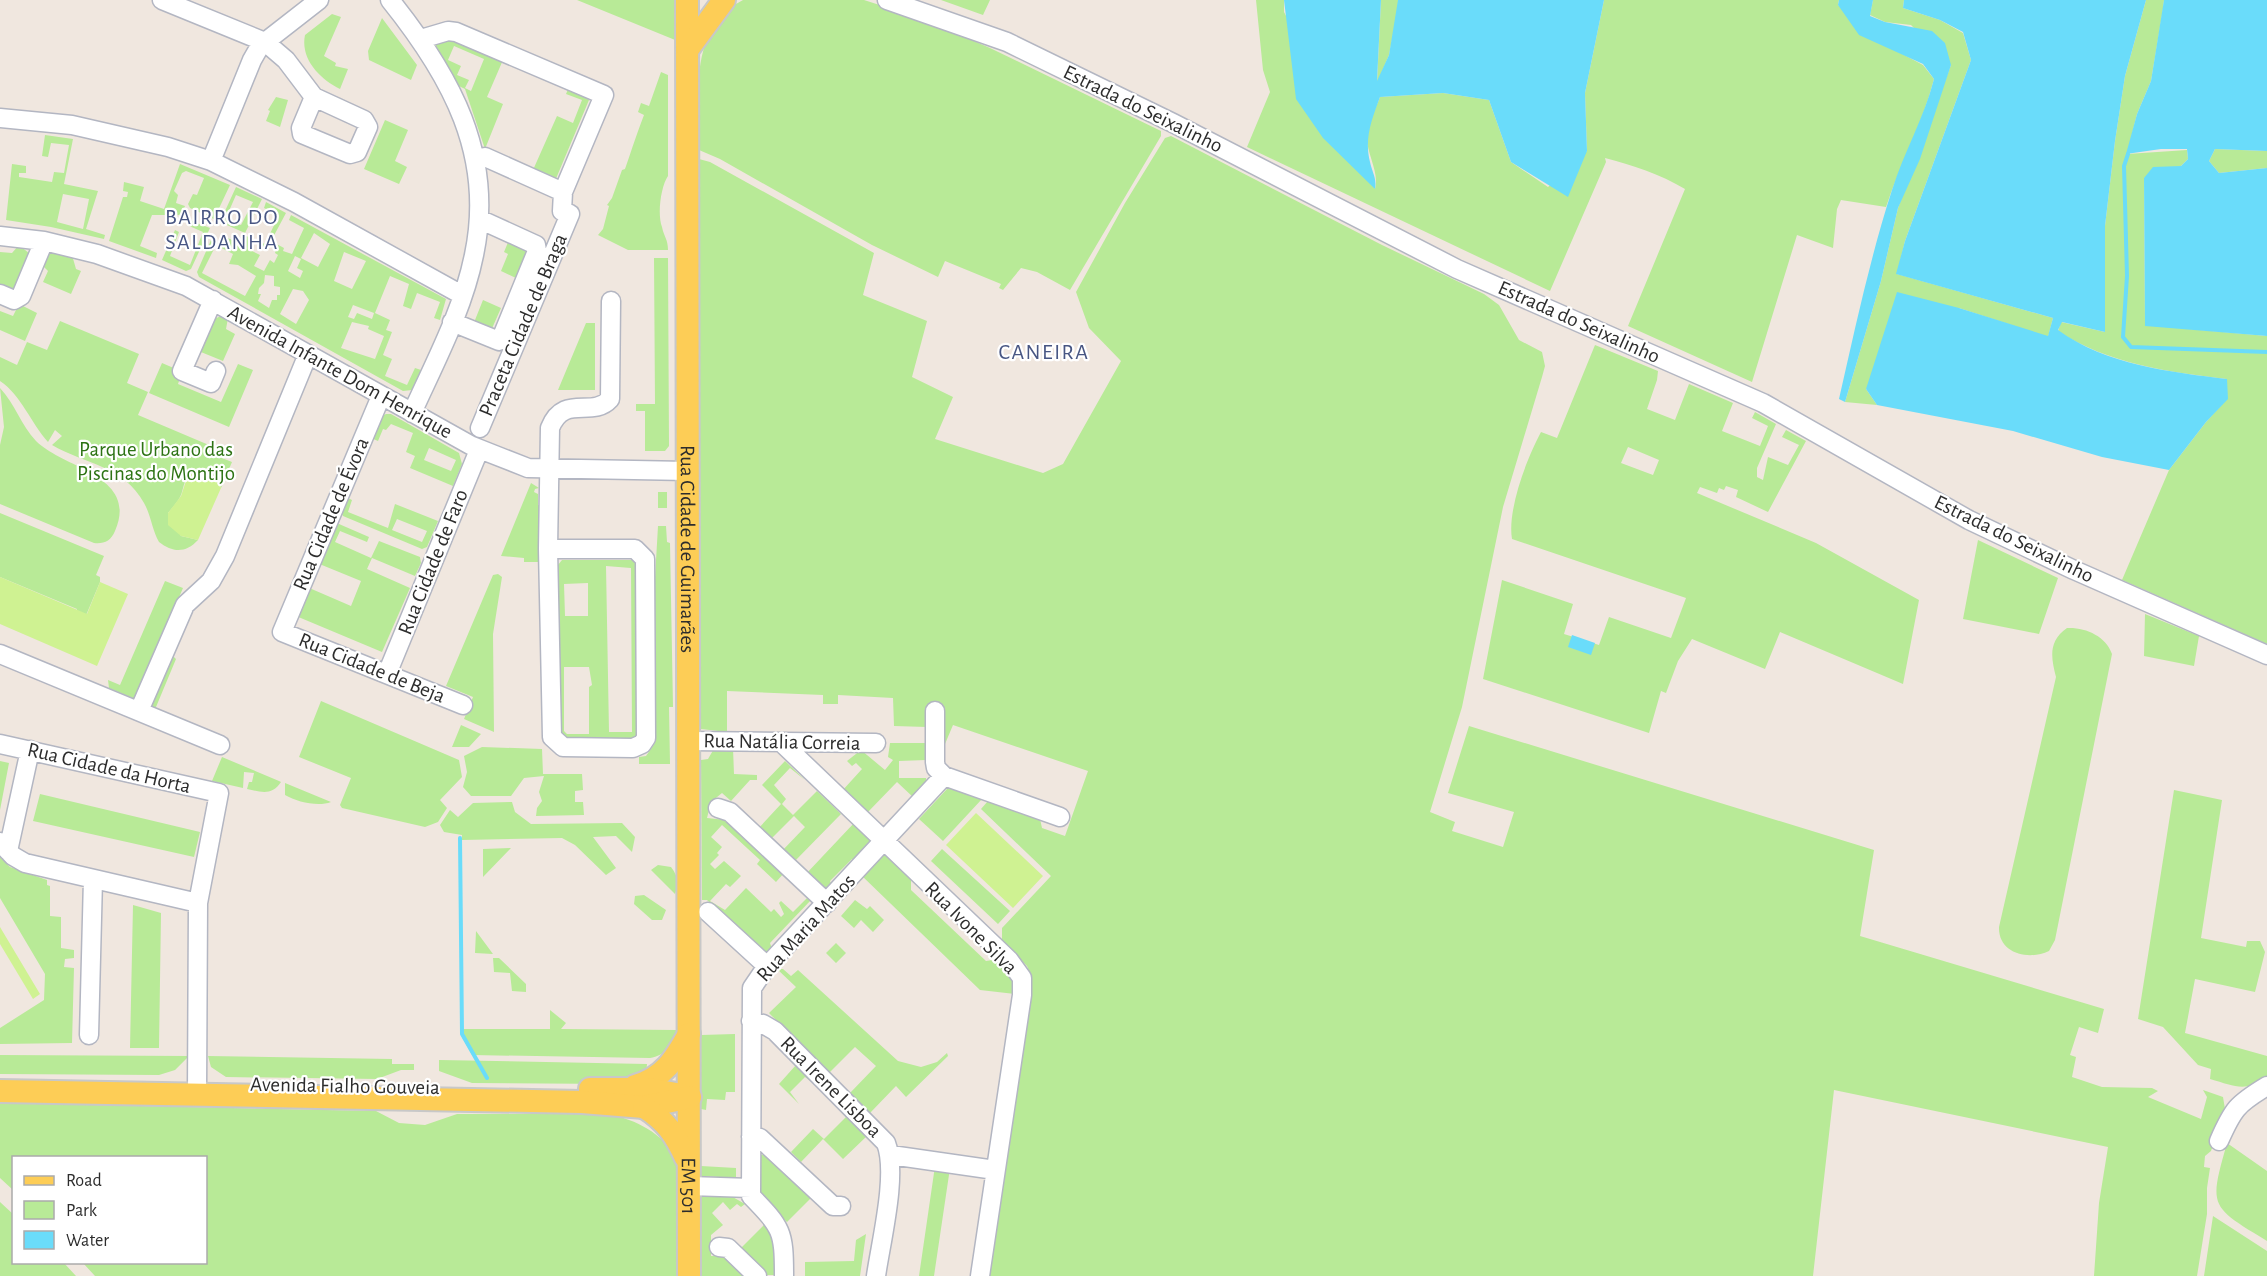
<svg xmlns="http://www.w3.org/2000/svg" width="2267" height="1276" viewBox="0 0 2267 1276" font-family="'Alegreya Sans',sans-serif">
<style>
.green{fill:#b8ea97;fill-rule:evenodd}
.pitch{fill:#cff292}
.water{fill:#6adcfa}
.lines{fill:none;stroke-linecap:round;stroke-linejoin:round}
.stream{stroke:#6adcfa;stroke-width:4}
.minor-casing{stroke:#b3b6c2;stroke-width:21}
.major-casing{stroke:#c8c8c8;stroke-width:26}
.minor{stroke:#fff;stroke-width:18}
.major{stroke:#fdcd56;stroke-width:22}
.labels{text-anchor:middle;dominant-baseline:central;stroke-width:4.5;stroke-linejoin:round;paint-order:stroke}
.street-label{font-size:21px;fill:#2d2d2d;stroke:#fff}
.park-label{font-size:21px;fill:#2d7314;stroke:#fff}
.neighbourhood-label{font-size:22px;letter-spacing:1.5px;fill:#485683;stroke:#fff}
</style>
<rect width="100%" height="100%" fill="#f0e7df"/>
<path class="green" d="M577 0H680V42Z
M743 0H864L923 19 990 48 1161 131V136L1070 290 1037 272 1021 268 1003 290 999 288 1001 284 945 261 938 277 872 245 720 159 699 150C699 100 687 28 743 0Z
M941 0H990L983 15Z
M1256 0H1284V12L1375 189C1380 172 1365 152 1367 133 1369 121 1376 108 1380 97L1443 93 1489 100 1511 162 1548 187 1587 151 1585 93 1604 0H1839L1838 5 1893 49 1923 65 1934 79C1923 123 1900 164 1886 207L1841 200 1837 209 1833 248 1797 235 1752 382 1628 326 1685 189C1660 174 1632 165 1605 158L1606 162 1550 291 1247 147 1270 92 1263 70Z
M1381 0H1398L1399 4 1389 55 1377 83Z
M1873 0H1904L1903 8 1940 20 1963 33 1971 60 1905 241 1897 274 2053 318 2048 337 1959 308 1866 389 1877 405 1845 402 1881 281 1898 208 1951 65 1911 25 1885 22 1870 15Z
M2146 0H2164L2163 9 2151 81 2137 114 2127 154 2187 150 2188 159 2181 166 2144 178 2145 325 2267 336V644L2122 580 2169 470 2206 422 2227 399V379C2169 372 2108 364 2058 331L2061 322 2105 332V226L2115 141 2125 76Z
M332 14 341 17 324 56 336 63 335 66 348 69 340 89C320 79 300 59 305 35Z
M382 18 417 65 411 80 369 60 368 51Z
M450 38 503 60 487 97 503 104 485 149 465 89 459 86 435 44ZM454 46 484 59 471 91 465 88 469 80 457 75 461 66 448 60Z
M661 72 668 75V176C661 186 657 214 662 227 664 237 668 239 668 250H628L598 235 603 229 609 206 607 205 612 198 622 170 625 169C632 149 637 133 644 115L638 112 641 103 649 106Z
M569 87 589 100 555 181 533 170 557 116 573 123 582 100 566 94Z
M276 97 288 100 280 127 266 121 270 111 268 110Z
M385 120 408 130 395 161 407 167 399 184 364 169Z
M45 135 73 139 64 184 98 191 86 229 105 235 104 239 51 227 6 220 12 164 26 166V173H19V177L52 182 54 172 64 173 69 145 51 143 48 157 42 156ZM63 194 89 199 83 229 57 222Z
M1171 136 1382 245 1484 294 1499 305 1519 340 1542 352 1545 366 1542 377 1503 507 1462 707 1430 812 1455 822 1452 831 1503 847 1514 812 1448 793 1469 726 1874 850 1860 936 2104 1009 2098 1033 2079 1027 2070 1055 2076 1057 2072 1077 2102 1087 2152 1088 2158 1091 2148 1097 2201 1119 2207 1097 2203 1090 2223 1097 2225 1109 2211 1151 2205 1156 2204 1167 2210 1168 2207 1188V1214L2197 1276H2094L2099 1203 2108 1147 1834 1090 1813 1276H988L1032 978 1027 966 1002 941V928L1051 876 981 809 988 801 1040 819 1042 828 1065 836 1088 771 953 725 945 744 944 715 928 709 927 727 894 726 893 698 838 695V704H823V695L727 691V732L701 729 699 159 710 162 874 253 863 295 927 321 912 377 953 397 935 439 1043 473 1063 464 1121 361 1089 328 1076 292 1125 203 1165 138Z
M2215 149 2267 151V168L2219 173 2209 161Z
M180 164 230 185 214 219 190 208 188 204 193 194 197 195 204 178 186 171 182 173 174 191 178 195 176 203 185 206 181 216 168 211 166 215H152L140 246 157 253 156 258 109 241 123 197H127L128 192 123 191 124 182 144 187 140 201 164 209Z
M236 187 262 199 245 233 220 222ZM236 195 253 202 241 225 225 220Z
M266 202 286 213 271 241 284 248 283 251 292 254 304 228 289 220 291 215 446 299 440 320 434 318 440 302 417 293 411 309 403 306 409 284 390 276 375 313 390 320 386 330 392 332 383 355 392 359 385 376 407 385 415 368 421 370 412 390 403 391 199 277 197 272 211 240 222 245 226 237 240 244 244 235 265 244 279 215 264 208ZM314 233 330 244 318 267 301 258ZM253 243 268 248 269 246 276 249 275 253 278 255 274 263 270 260 264 271 254 266 260 255 250 250ZM216 245 233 254 229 264 238 265 256 276 245 296 202 273ZM344 252 366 261 352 289 334 281ZM295 256 301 259 297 268 303 271 300 278 288 271ZM265 275 274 276V286L280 287V295H277V300H272L269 308 258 301 261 294H258L259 288 264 283ZM293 289 303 291 309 300 296 324 280 314ZM353 305 374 313 372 319 357 313 354 319 348 317ZM352 322 369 326 368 329 384 336 375 359 341 348Z
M189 220 210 228 191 269 186 271 162 260 175 230 179 232 170 256 190 265 203 232 187 225Z
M509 240 530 250 518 279 501 271 508 254 504 252Z
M19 245 30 254 18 290 12 293 0 288V252L12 253Z
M56 251 72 255 76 269 81 271 71 294 43 282 48 271 40 263 44 256Z
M654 258H668L669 446 665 451H645V411H636V404H655Z
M483 300 501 308 490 333 473 325Z
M23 306 37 313 25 341 0 330V311L13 316 17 308Z
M223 315 228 318 226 329 235 334 223 361 196 350 210 321Z
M60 321 139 354 127 383 148 392 138 415 223 451 217 456 232 462 221 488C216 474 198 464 187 479 183 483 183 492 180 497 177 503 172 508 168 513L181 536 198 540C186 553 173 553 159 542 152 530 151 515 144 503 124 466 85 464 52 445L62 436 55 430 48 442C31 423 21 395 0 381V357L17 365 27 342 47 350Z
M586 323H595V390H558Z
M1595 345 1658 371 1657 380 1647 409 1675 420 1689 384 1733 403 1722 431 1760 446 1768 426 1752 418 1755 412 1776 424 1757 468V477L1763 480 1768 457 1788 465 1799 445 1782 437 1786 430 1806 441 1768 512 1736 497 1738 490 1726 486 1724 490 1719 488 1717 493 1700 487 1697 493 1816 543 1919 600 1903 684 1780 632 1765 669 1692 639 1678 661 1666 693 1661 691 1649 733 1483 679 1502 580 1573 604 1564 634 1599 645 1609 617 1671 638 1686 598 1512 539C1507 510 1527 458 1541 432L1557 438ZM1628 447 1659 460 1653 475 1621 463Z
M162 363 176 369 181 375 178 384 221 402 238 364 253 370 229 427 149 393Z
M0 388C15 404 21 425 36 441 64 469 139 475 115 531 111 541 104 544 94 543L0 504V445L4 427Z
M386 414H391L459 453 462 464 453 486 410 468 415 456 406 452 413 433 391 424 386 430 383 429 378 441 371 438 380 417ZM429 448 456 460 451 471 424 460Z
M531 483 539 488 535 489 534 492 538 494V505L540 506 541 562H524V558L501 556Z
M658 492H667V508H658Z
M346 497 352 500 348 512 388 528 395 504 438 521 427 547 422 549 343 516 340 510ZM397 519 427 531 422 542 392 530Z
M0 513 104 556 96 575 100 577V582L74 644 77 609 0 577Z
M339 524 369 537 367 542 340 531 335 542 371 558 379 541 420 557 421 563 415 576 372 558 367 569 410 588 382 652 296 616 307 587 351 606 361 581 317 563 333 527Z
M658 526H666L667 542 670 543 673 707H669L670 764H639V757L646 756 655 743V578Z
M1978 540 2058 578 2039 634 1963 619Z
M562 560H632L636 562 638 736 635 738H560L558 565ZM606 566 631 568 632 732H609ZM588 583V616H565L564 584ZM564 667H589L592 685 589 687V734H567L564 731Z
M498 574 502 577 493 634 494 732 464 719 473 697 446 686 493 575Z
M165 581 183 588 135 699 109 688 108 680 120 685Z
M2145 614 2199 636 2194 666 2144 656Z
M2067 628C2085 627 2106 636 2112 654L2055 940 2049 951C2028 961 1998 953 1999 927L2056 677C2051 658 2048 641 2067 628Z
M171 654 176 659 156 707H149Z
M321 701 459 760 462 777 440 800 447 808 438 822 425 827 342 808 340 805 351 778 299 757Z
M461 725 481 734 469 747H452Z
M890 743H927L926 760 899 761V778H926V785L914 798 897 782 866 814 842 791 862 769 856 763 852 766 847 761 861 750 885 770 893 760 888 757Z
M482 747 542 749 543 774H582L583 790 575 791V802H583L584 815 536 816 537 808 542 801 539 792 544 776 524 778 511 796H471L463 787 467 772 464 756Z
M715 747 733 748 734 774 757 775V780H750L731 801 722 793 711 802 707 818 726 820 784 873 776 882 757 864 760 860 722 825 711 837 722 847 717 853 719 855 710 864 715 869 724 861 741 876 730 887 726 884 710 901 725 910 746 888 771 912 774 909 781 917 784 914 779 903 781 901 793 912 808 897 811 900 770 943 772 949 766 956 707 900H702L701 760 708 759Z
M222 757 279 781 281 782C272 796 261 792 247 789L249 782H252L254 773 244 772 243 788 212 781Z
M0 761 9 763 0 810Z
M785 761 805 780 790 768 774 785 786 799 782 804 793 815 817 791 841 814 793 863 781 852 805 827 794 816 769 841 757 830 781 804 762 785Z
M285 783 331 802C318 807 297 802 285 795Z
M952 788 982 799 943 841 919 819 947 789Z
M2174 790 2222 800 2201 938 2246 947 2247 941H2260L2265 952 2255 992 2195 979 2185 1033 2267 1056V1077C2245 1093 2235 1086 2210 1079L2211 1069 2198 1065 2163 1027 2138 1019Z
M40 794 200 832 194 857 33 821Z
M512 802 515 812 531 824 622 823 635 837 632 852 616 836 593 837 616 868 606 875 575 845 562 838 462 840V835L444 832 440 825 450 810 458 817 473 803Z
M855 822 871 837 873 843 857 863 852 859 830 881 833 888 829 893 805 875Z
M511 848 483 877V849Z
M942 849 1010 911 998 924 931 861Z
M882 854H888L911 876V890L986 961 999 959 1013 975 1015 994 980 990 861 875Z
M0 857 10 867 47 880V885L50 886V916L61 917V948L74 950V958L65 959 64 967 74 968 72 1043 0 1044V1028L44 1000 45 974 0 898Z
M658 865 671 867C678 876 679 883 675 894L651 870Z
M644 895 666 910 662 920H652L634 904 635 896Z
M855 900 867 909 870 906 884 920 873 932 861 920 854 928 841 916Z
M133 905 161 913 159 1048H130Z
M476 931 493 954 475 953Z
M836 943 846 953 836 963 826 953Z
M493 958H499L526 984V992L512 991 510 973 494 972Z
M777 969H783L791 976 798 970 898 1061 921 1067 937 1062 947 1053 948 1056 906 1097 896 1086 870 1113 850 1093 876 1066 855 1047 829 1073 769 1013 796 987Z
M550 1010 566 1023 561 1029 677 1030C674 1044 665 1056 650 1058L472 1055 461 1035 460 1029H550Z
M735 1034V1092H726L725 1100 707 1099 706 1110 701 1109V1035Z
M0 1055 189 1056 175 1070 159 1075 0 1074Z
M208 1056 392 1059V1064H414V1070H401L377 1079 226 1077 211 1067Z
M439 1060 647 1064 646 1075 616 1084 472 1083 439 1071Z
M796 1065 816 1085 805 1077 790 1092 799 1104 779 1084Z
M0 1103 376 1111 399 1123 425 1125 457 1114H609C636 1120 663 1133 677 1159 683 1172 683 1256 684 1276H95L83 1263 206 1262V1158H14L13 1190 0 1178Z
M847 1116 867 1136 843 1159 823 1139 801 1162 791 1152 813 1129 824 1139Z
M2227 1143 2267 1171V1241C2209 1206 2209 1207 2227 1143Z
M770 1154 813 1196 787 1222 760 1196 758 1155Z
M701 1166 736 1168V1178L701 1176Z
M935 1166 950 1168 934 1276H919Z
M704 1195 731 1196 745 1204 741 1207 737 1204 730 1210 723 1202 712 1213 723 1225 711 1235V1256H728L748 1276H696L700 1198Z
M0 1202 13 1214 14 1262 64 1263 76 1276H0Z
M2213 1216 2267 1251V1276H2204Z
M767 1222 775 1232 778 1275H764L739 1250Z
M866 1234 860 1276H805V1262L854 1261 856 1240Z"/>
<path class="pitch" d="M205 471 216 478 221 488 198 540 181 536 168 525V513L181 496 187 478 191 474Z
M0 577 87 614 100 582 128 594 97 666 0 624Z
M976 813 1043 876 1013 908 946 845Z
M0 927 40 994 33 999 0 944Z"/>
<path class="water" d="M1284 0H1381L1377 81 1389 55 1398 0H1604L1585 93 1587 151 1568 197 1511 162 1489 100 1443 93 1380 97C1372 119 1364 138 1370 162 1372 172 1377 178 1375 189L1323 138 1296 99Z
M1839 0H1873L1870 16 1885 22 1932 31 1945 43 1951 65 1920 159 1898 208 1881 281 1845 402 1839 399C1855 329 1870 258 1892 190 1904 152 1924 118 1934 79L1923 64 1859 35 1838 5Z
M1904 0H2146L2125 76 2115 141 2105 226V332L2062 322 2058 330C2106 365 2171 372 2227 379L2228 399 2206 422 2169 470 2102 457 2013 431 1877 405 1866 389 1897 292 1959 308 2048 336 2053 318 1896 274 1905 241 1971 60 1963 32 1940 20 1903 8Z
M2164 0H2267V151L2215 149 2209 161 2219 173 2267 168V336L2145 326 2144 178 2153 167 2181 166 2188 159 2187 149H2161L2126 154 2137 114 2151 81Z
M1572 635 1595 643 1591 655 1568 647Z"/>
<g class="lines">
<path class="stream" d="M2128 154 2124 166 2127 276 2123 337 2131 347 2267 352
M460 838 462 1034 487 1078"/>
<defs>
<path id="minor" d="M162 0 265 42 286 60 314 97
M390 0C451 76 495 155 474 255 463 310 435 362 412 413
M887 0 1007 42 1173 123 1457 269 1763 403 1969 520 2074 570 2267 655
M421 39 448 31 456 32 604 95 563 192 485 157 475 159
M314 97 364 120 368 127 357 152 350 154 302 134 301 128Z
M0 118 72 125 168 147 211 161 294 202 462 295
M211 161 252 60 260 46 319 0
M0 236 44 241 97 254 186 286 472 446 528 468 687 471
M0 294 14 300 21 296 44 241
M213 300 182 371 211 383 216 371
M452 322 499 341 501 339 537 251 536 245 479 219
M381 396 282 632 463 705
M480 428 570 214 562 211 563 192
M548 549H635L645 559 646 738 642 744 633 748 563 747 552 737 548 549 550 428C564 393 592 419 610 399L611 301
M0 654 220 745
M387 674 479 450
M139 711 185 605 211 581 225 556 308 354
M689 741 876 743
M782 743 1009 960 1022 978V995L980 1276
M0 744 219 793 198 903 197 1095
M944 776 1060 817
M718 808 730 812 827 903
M0 842 13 856 25 863 198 903
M8 851 30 750
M708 912 767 966
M751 1021 763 1024 775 1031 886 1143C898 1174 881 1241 876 1276
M89 1035 93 879
M751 1137 760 1138 833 1206H841
M2219 1141C2233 1109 2237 1104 2267 1086
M891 1155 995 1170
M689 1186 751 1188
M719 1247 728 1248 757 1276
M784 1276C784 1231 782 1228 751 1196L752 988 767 966 944 776 936 768 935 762V711"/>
<g id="major">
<path id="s1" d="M687 0 689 1276"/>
<path d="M688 49 724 0"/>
<path d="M635 1086C664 1078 675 1059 689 1034"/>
<path d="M590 1089H648L682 1095"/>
<path d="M0 1091 582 1102 644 1107 690 1097"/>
<path d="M644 1107C666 1121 675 1134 686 1158"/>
</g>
</defs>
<use href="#minor" class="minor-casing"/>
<use href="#major" class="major-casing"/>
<use href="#minor" class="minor"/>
<use href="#major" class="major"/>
</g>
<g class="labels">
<g class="street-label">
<text transform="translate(1143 109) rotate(26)">Estrada do Seixalinho</text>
<text transform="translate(1579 322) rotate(24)">Estrada do Seixalinho</text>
<text transform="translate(523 325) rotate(-67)">Praceta Cidade de Braga</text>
<text transform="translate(340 372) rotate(29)">Avenida Infante Dom Henrique</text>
<text transform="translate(331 514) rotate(-67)">Rua Cidade de Évora</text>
<text transform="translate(2014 539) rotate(26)">Estrada do Seixalinho</text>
<text stroke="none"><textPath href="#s1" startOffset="549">Rua Cidade de Guimarães</textPath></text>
<text transform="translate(433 562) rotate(-68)">Rua Cidade de Faro</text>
<text transform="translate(372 668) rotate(22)">Rua Cidade de Beja</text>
<text transform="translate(782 742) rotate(1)">Rua Natália Correia</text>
<text transform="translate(109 768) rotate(13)">Rua Cidade da Horta</text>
<text transform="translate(806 928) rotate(-48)">Rua Maria Matos</text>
<text transform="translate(971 928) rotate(45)">Rua Ivone Silva</text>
<text transform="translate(345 1086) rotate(1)">Avenida Fialho Gouveia</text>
<text transform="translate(831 1087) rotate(45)">Rua Irene Lisboa</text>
<text stroke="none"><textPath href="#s1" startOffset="1186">EM 501</textPath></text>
</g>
<g class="park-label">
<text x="156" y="449">Parque Urbano das<tspan x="156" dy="24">Piscinas do Montijo</tspan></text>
</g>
<g class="neighbourhood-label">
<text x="222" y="217">BAIRRO DO<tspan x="222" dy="25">SALDANHA</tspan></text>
<text x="1044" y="352">CANEIRA</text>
</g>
</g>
<rect x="12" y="1156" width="195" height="108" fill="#ffffff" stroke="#ababab" stroke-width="1.5"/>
<rect x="24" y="1176" width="30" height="9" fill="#fdcd56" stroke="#ababab" stroke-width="1.5"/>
<text x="66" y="1186" font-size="18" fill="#2d2d2d">Road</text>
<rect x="24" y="1201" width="30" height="18" fill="#b8ea97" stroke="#ababab" stroke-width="1.5"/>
<text x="66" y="1216" font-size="18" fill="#2d2d2d">Park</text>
<rect x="24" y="1231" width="30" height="18" fill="#6adcfa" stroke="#ababab" stroke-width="1.5"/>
<text x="66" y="1246" font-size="18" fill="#2d2d2d">Water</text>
</svg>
